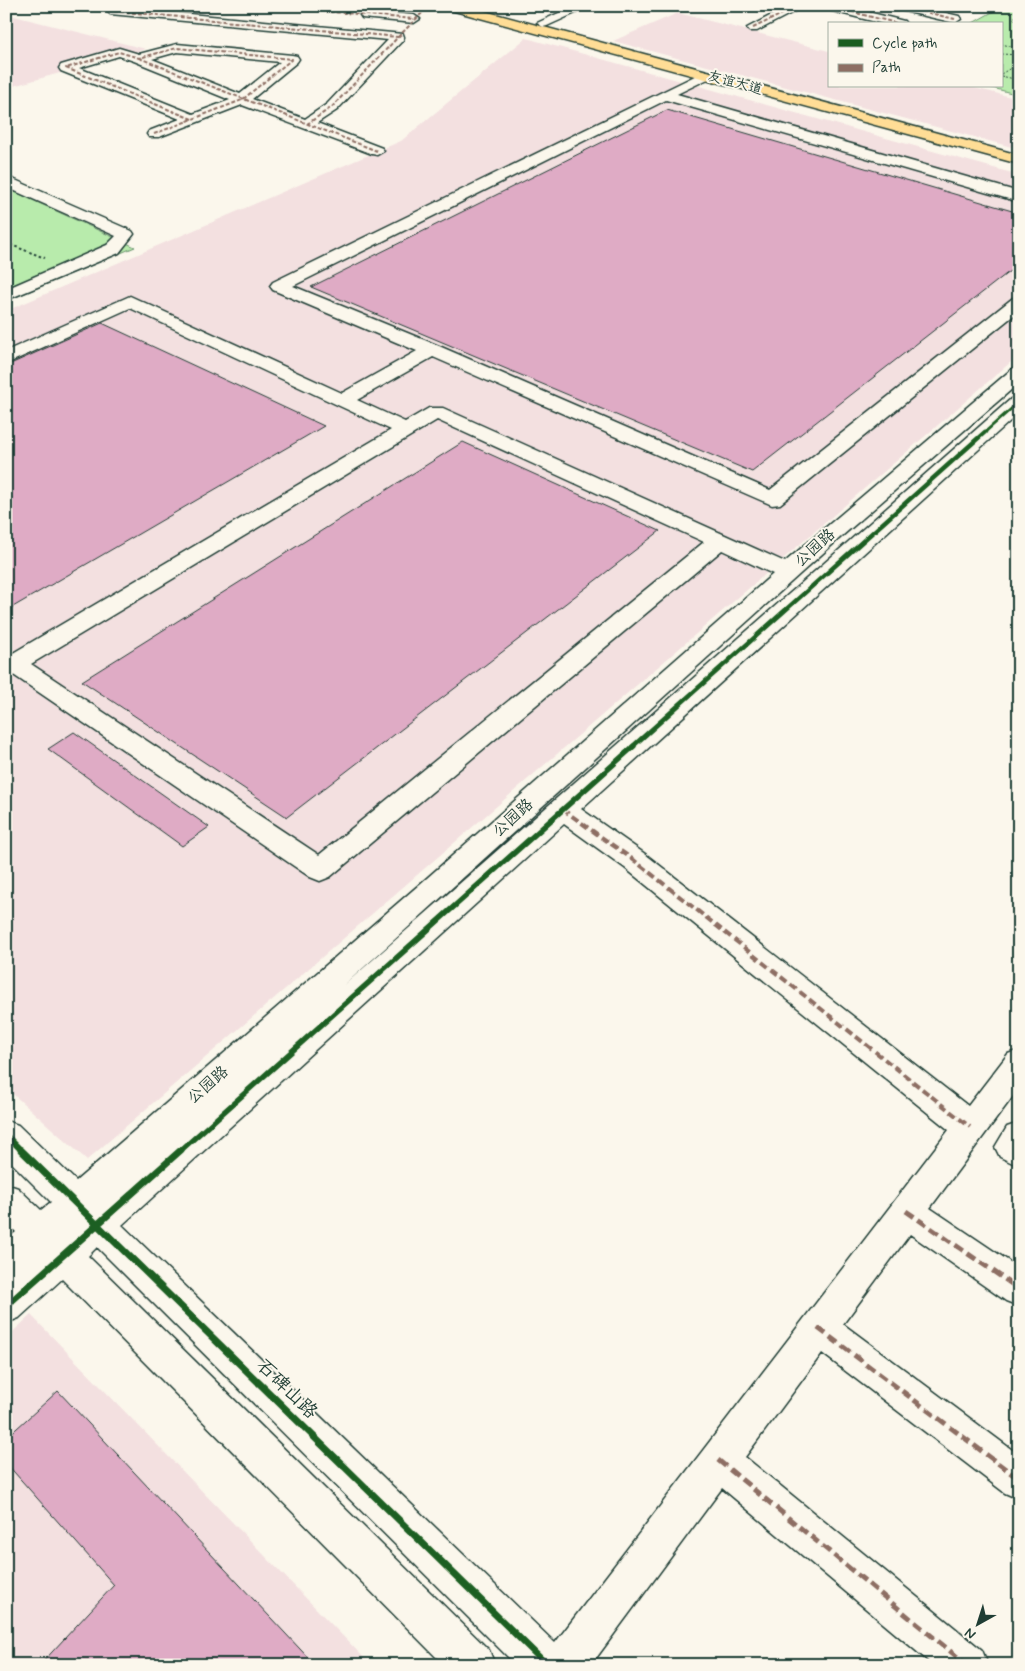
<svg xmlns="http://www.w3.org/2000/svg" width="1025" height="1671" viewBox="0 0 1025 1671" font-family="Mynerve,'LXGW WenKai TC',sans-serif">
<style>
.built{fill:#f3e0e0}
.green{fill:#b8ebac;stroke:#6c9470}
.building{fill:#dfabc5;stroke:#1f3d34}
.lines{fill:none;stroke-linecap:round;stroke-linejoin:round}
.minor-casing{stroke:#1f3d34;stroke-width:3}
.major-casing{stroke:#1f3d34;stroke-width:3}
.path-far1{stroke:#1f3d34;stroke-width:1;stroke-dasharray:2 2;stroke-linecap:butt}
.path{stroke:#1f3d34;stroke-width:2;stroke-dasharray:2.5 2.5;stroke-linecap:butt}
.minor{fill:#fbf7ec;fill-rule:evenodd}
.major{fill:#ffdd96;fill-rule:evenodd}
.quiet-far2{stroke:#8d6e63;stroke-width:2;stroke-dasharray:4 2;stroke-linecap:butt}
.quiet-far1{stroke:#8d6e63;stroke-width:4;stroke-dasharray:8 4;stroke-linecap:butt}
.quiet{stroke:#8d6e63;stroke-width:5;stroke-dasharray:10 5;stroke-linecap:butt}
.cycleway-far3-casing{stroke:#fbf7ec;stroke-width:5}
.cycleway-far2-casing{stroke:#fbf7ec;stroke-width:7}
.cycleway-far1-casing{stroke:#fbf7ec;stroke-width:9}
.cycleway-casing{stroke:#fbf7ec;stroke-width:10}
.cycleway-far3{stroke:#1b5e20;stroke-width:3}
.cycleway-far2{stroke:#1b5e20;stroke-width:4.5}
.cycleway-far1{stroke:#1b5e20;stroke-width:5.5}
.cycleway{stroke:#1b5e20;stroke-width:7}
.labels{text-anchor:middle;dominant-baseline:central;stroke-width:4;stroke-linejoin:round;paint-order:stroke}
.far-street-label{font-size:14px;fill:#1f3d34;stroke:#fbf7ec}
.street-label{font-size:16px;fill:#1f3d34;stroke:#fbf7ec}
.near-street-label{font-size:19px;fill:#1f3d34;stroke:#fbf7ec}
</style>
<rect width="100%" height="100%" fill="#fbf7ec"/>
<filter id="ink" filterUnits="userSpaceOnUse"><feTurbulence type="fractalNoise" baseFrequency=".02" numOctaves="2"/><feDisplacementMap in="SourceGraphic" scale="10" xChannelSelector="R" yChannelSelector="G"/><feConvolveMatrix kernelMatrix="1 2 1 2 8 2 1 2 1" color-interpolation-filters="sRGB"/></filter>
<g filter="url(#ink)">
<path class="built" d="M678 13 829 51V86H967L1019 99V149L613 41Z
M6 14 146 49 6 88Z
M526 38 1019 175V355L87 1160 6 1088V311L401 141Z
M31 1315 371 1665H6V1338Z"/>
<path class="green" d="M1003 6H1019V95L985 86H1001V24H971Z
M6 188 135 247 6 301Z"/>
<path class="building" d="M667 110 1019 213V264L752 472 311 287Z
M102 323 324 426 6 611V366Z
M463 442 660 531 287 817 82 681Z
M74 732 209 827 182 846 48 749Z
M58 1391 315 1665H40L114 1585 6 1463V1438Z"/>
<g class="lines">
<defs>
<path id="minor" d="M574 6H591L547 26 543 27 537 23Z
M789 6H805L757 31H749L747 28Z
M822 6H844L904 21 906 24H884L824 9Z
M893 6H916L959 16 961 19 955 23 895 9Z
M114 7 403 34 404 37 403 40 337 110 317 123 382 148 384 151 377 155 372 154 242 105 159 137H149L147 134 149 131 180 119 61 71 59 68 61 65 119 48 139 54 177 44 292 55 297 56 299 59 297 62 252 99 305 119 327 104 388 40 110 14 108 11ZM177 52 280 62 240 94 152 59ZM119 56 134 61 230 100 193 114 79 68Z
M366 11 414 15 420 19 414 23 362 18 360 15Z
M705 71 710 72 712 75 710 78 677 94 1019 192V202L666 100 293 286 439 346 770 490 1013 298 1019 297V311L780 504 772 505 433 357 357 400 405 422 429 408H443L785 562 1012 369 1019 367V383L842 536 342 987 1012 398 1019 396V413L581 809 645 854 968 1106 1008 1054 1019 1050V1088L930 1208 1019 1268V1306L1006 1301 910 1234 843 1324 1019 1455V1499L1005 1493 822 1353 745 1457 982 1650 988 1665H933L722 1488 591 1665H516L97 1247 88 1256 489 1650 495 1665H444L62 1279 19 1318 6 1323V1282L12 1277 6 1280V1240L16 1232 6 1222V1184L18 1188 41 1210 51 1202 6 1157V1121L18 1125 76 1181 427 878 773 574 722 550 330 877 320 881 310 877 12 674 6 676V651L13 653 391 430 130 308 6 364V351L130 296 342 393 417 351 273 290 270 286 273 282ZM437 420 704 542 319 855 31 664ZM564 824 625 868 949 1130 555 1643 122 1225Z
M6 176 132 231 134 234 119 253 6 300V289L107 245 116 236 6 187Z
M1019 1123V1166L1000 1157 995 1147 1007 1127Z"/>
<path id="major" d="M445 6H466L1019 155V164L447 9Z"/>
</defs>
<use href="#minor" class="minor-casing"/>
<use href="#major" class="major-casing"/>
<path class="path-far1" d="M1019 14 1013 18 1019 23
M1001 44 1019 48
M1001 54 1019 55
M1001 74 1019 63
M1001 76 1019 80"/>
<path class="path" d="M6 243 45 258"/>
<use href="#minor" class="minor"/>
<use href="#major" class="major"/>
<path class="quiet-far2" d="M264 6 414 19
M828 6 900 24
M899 6 955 19
M114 11 398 37 332 107 307 124
M753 28 799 6
M398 37 429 6
M139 58 377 151
M154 134 242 100 292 59 177 48 139 58 119 52 66 68 192 119"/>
<path class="quiet-far1" d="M562 809 635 861 970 1127"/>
<path class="quiet" d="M906 1211 1019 1289
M818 1328 1019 1479
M718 1460 967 1665"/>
<defs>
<path id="cycleway-far3" d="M984 433 1019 402"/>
<path id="cycleway-far2" d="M632 747 985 432"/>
<path id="cycleway-far1" d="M6 1135 22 1151
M180 1151 634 746"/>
<path id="cycleway" d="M21 1150 547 1665
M6 1306 181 1150"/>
</defs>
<use href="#cycleway-far3" class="cycleway-far3-casing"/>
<use href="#cycleway-far2" class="cycleway-far2-casing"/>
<use href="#cycleway-far1" class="cycleway-far1-casing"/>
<use href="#cycleway" class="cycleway-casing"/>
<use href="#cycleway-far3" class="cycleway-far3"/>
<use href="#cycleway-far2" class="cycleway-far2"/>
<use href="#cycleway-far1" class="cycleway-far1"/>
<use href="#cycleway" class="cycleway"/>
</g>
</g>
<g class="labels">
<g class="far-street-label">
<text transform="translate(735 83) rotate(15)">友谊大道</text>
</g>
<g class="street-label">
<text transform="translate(815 548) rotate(-42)">公园路</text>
<text transform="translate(513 818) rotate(-42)">公园路</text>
<text transform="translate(208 1085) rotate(-41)">公园路</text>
</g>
<g class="near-street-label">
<text transform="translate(287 1389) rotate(44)">石碑山路</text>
</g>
</g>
<rect width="1025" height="1671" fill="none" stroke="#fbf7ec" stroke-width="25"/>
<rect x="12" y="12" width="1000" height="1646" fill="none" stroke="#1f3d34" stroke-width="2" filter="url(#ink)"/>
<rect x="828" y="22" width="175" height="65" fill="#fbf7ec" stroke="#a3ada2"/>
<rect x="838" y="39" width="25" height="8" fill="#1b5e20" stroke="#a3ada2"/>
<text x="872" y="48" font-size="15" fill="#1f3d34">Cycle path</text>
<rect x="838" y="64" width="25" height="8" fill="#8d6e63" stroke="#a3ada2"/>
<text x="872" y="72" font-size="15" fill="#1f3d34">Path</text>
<g transform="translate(978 1624) rotate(219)" stroke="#fbf7ec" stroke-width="4" paint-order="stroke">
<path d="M0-4L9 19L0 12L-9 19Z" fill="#1f3d34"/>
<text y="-8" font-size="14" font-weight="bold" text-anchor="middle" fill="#1f3d34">N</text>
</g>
</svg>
